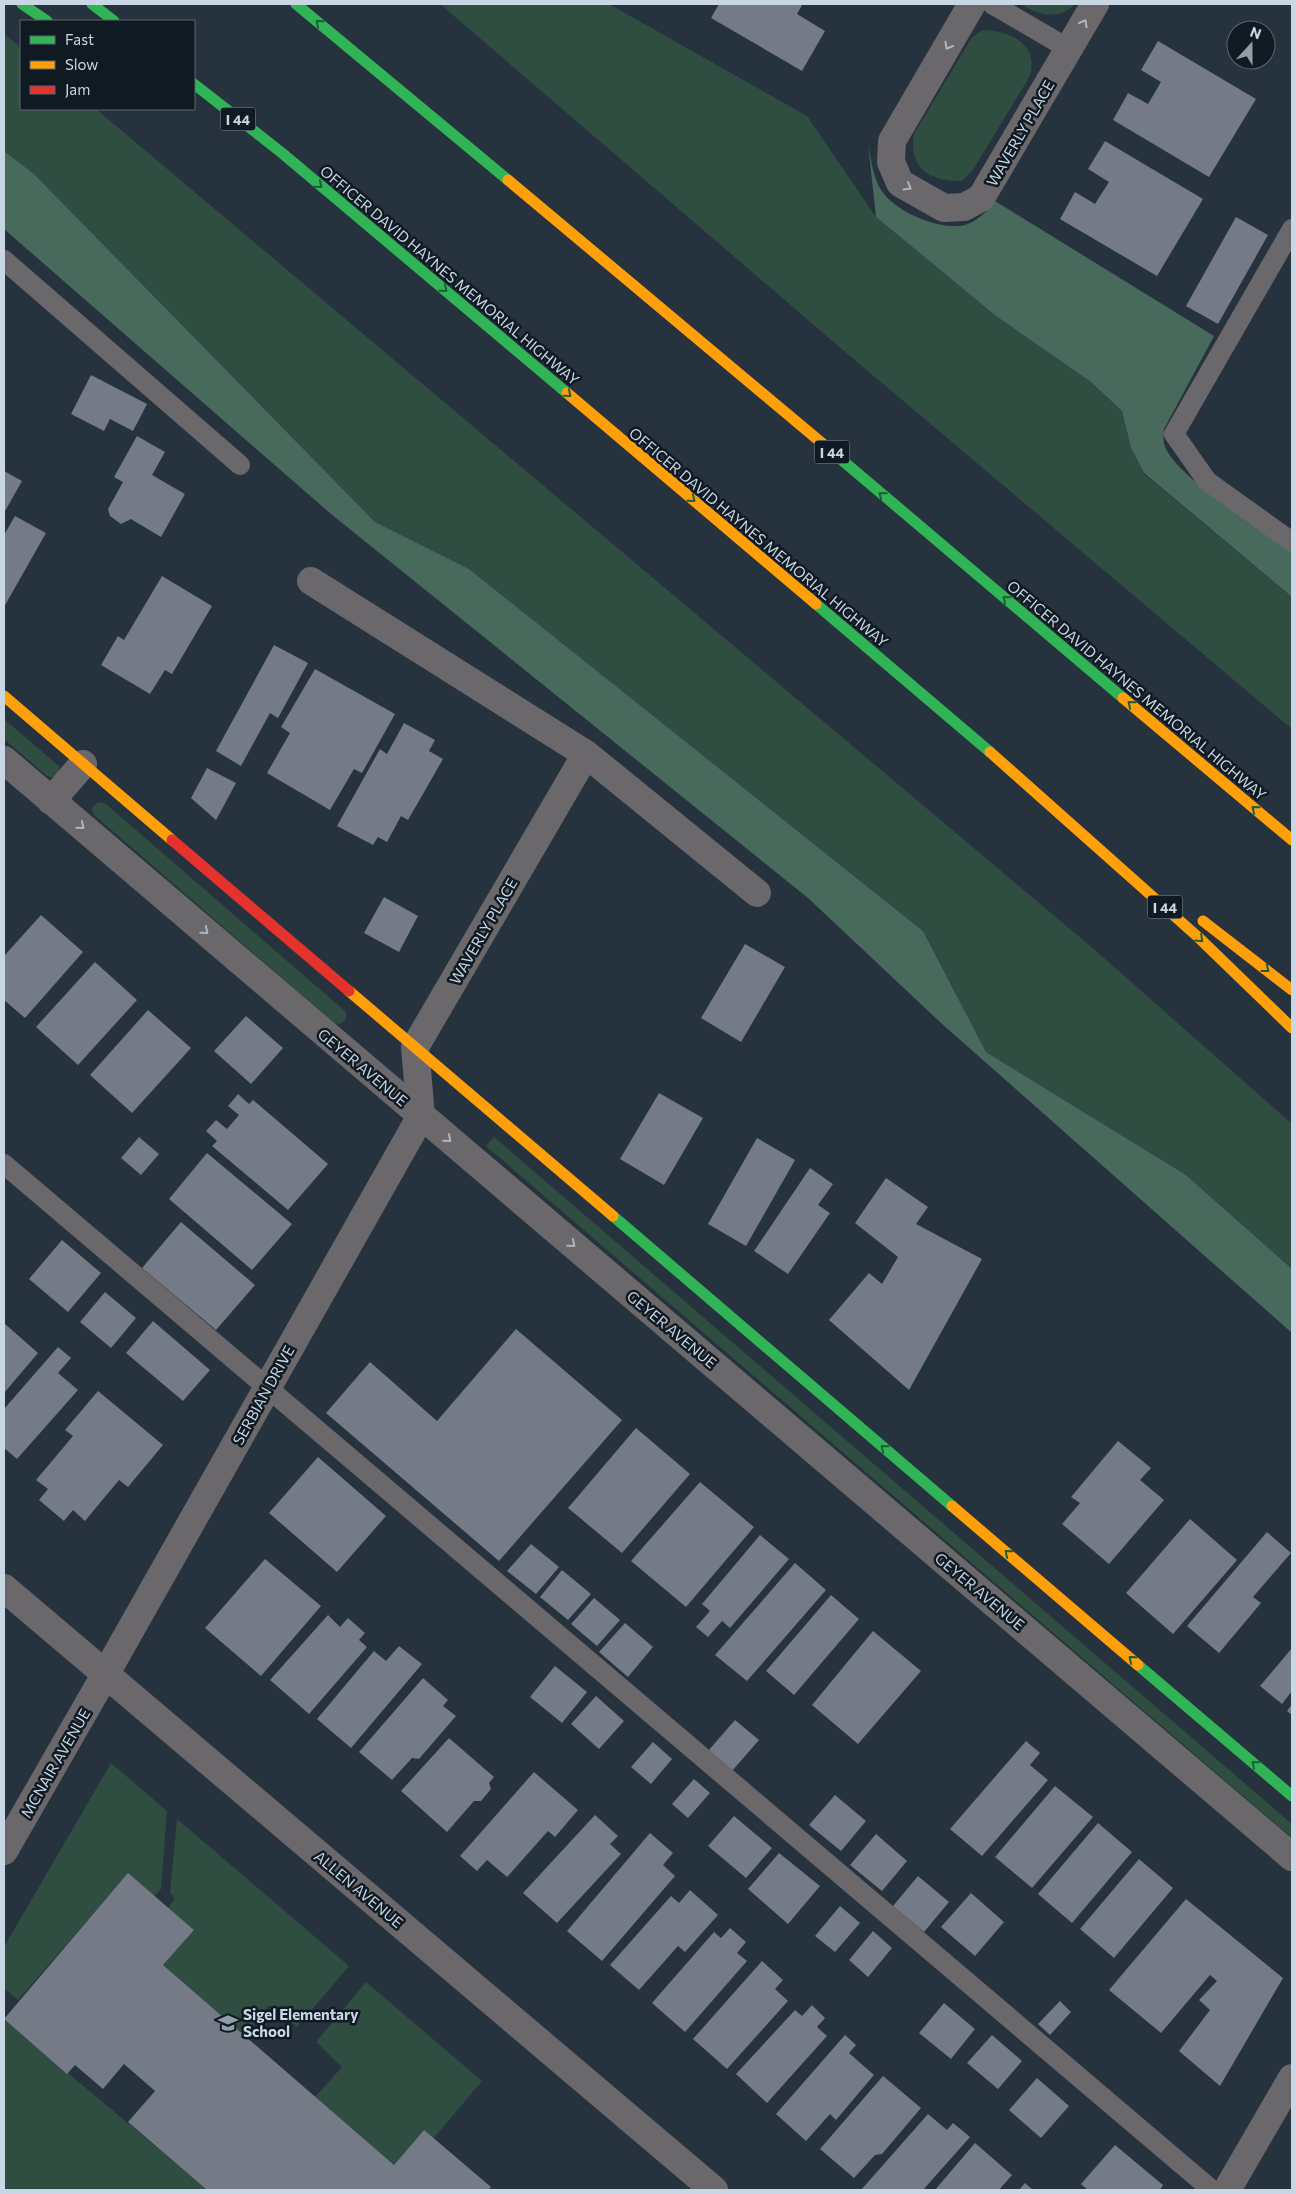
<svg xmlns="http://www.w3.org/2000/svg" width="1296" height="2194" viewBox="0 0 1296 2194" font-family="Commissioner,sans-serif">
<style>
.green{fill:#304d41}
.forest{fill:#486a5c}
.building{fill:#747a86}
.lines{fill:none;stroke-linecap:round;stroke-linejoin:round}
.lane{stroke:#6b686b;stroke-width:20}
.street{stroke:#6b686b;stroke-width:28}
.fast{stroke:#30b455;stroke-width:11}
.slow{stroke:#ff9f0a;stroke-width:11}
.jam{stroke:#e5322d;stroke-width:11}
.oneway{stroke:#1e5f3a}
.oneway2{stroke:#adb6c0}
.labels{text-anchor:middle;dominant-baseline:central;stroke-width:5;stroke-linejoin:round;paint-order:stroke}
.shield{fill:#101a23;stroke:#929eab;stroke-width:1}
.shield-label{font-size:14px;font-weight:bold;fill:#c9d7e5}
.street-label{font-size:15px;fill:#c9d7e5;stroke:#101a23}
.poi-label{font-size:15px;font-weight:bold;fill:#c9d7e5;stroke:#101a23;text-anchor:start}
</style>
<rect width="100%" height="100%" fill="#26323e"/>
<path class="green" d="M440 4H609L807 116 876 217 996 316 1091 382 1122 411 1131 448 1144 474 1292 597V729L844 351Z
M1021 4H1075C1059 21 1037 15 1021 4Z
M983 30C1010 31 1039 43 1030 76L973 170 962 181C930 182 908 168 914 134L972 37Z
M4 34 21 47V109H96L1095 950 1292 1124V1269L1186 1175 986 1052 923 931 469 569 375 522 34 174 4 151Z
M4 719 59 766V773L54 778 47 776 4 739Z
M98 802 106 804 346 1012V1019L340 1024 334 1023 93 814 92 807Z
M494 1137 1292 1824V1838L486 1146Z
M111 1763 167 1811 161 1889 154 1896 128 1874 18 2000 4 1988V1947Z
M177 1819 349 1966 297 2027 269 2005 245 2036 163 1965 194 1930 168 1908 175 1899 170 1893Z
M366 1982 482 2081 433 2139 424 2130 394 2165 315 2097 342 2067 316 2042Z
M4 2019C71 2077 140 2132 207 2190H4Z"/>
<path class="forest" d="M868 143C871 159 873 181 884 194 899 213 941 231 965 225 978 221 987 211 995 201L1214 336 1164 429C1164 433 1163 440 1164 444 1172 474 1265 534 1292 553V597L1144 473 1131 448 1122 411 1091 382 996 316 876 217Z
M4 151 34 174 375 522 469 569 923 931 986 1052 1186 1175 1292 1269V1333L941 1023 808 898 331 514 4 229Z"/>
<path class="building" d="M719 4H799L802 5 797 14 825 31 802 71 711 18Z
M1158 41 1256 99 1209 177 1113 120 1128 93 1148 104 1161 82 1141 70Z
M1105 141 1203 199 1157 276 1060 219 1075 192 1095 204 1109 182 1088 169Z
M1236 217 1268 235 1218 324 1186 306Z
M91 375 147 404 133 431 110 419 104 431 71 414Z
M137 436 165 452 152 475 185 494 161 537 131 519 121 524 110 516 108 509 123 482 114 477Z
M4 471 22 481 4 513Z
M15 516 46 533 4 607V535Z
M162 576 212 606 172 674 165 670 150 694 101 665 118 636 124 640Z
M274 645 308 663 278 718 270 713 241 766 216 751Z
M315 669 395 714 362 773 354 769 330 810 267 773 290 733 281 727Z
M404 723 435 740 429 751 443 759 408 820 401 816 387 842 378 837 373 845 337 826 380 749 387 754Z
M207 768 236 783 216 820 191 798Z
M384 897 418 916 399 952 364 933Z
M41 915 83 952 25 1018 4 1000V956Z
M745 944 785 967 741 1042 701 1018Z
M95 962 137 1000 78 1065 36 1027Z
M148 1010 191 1048 132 1113 90 1075Z
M246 1016 283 1048 251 1084 214 1051Z
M659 1093 703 1118 664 1185 620 1159Z
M238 1094 249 1104 253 1100 328 1164 288 1210 212 1146 217 1141 206 1131 216 1120 227 1129 239 1115 228 1106Z
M139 1137 159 1154 141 1175 121 1158Z
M757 1138 795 1160 746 1246 708 1224Z
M207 1153 292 1224 252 1270 169 1199Z
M810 1168 833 1184 818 1205 830 1213 788 1274 754 1251Z
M886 1178 928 1207 916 1224 982 1259 909 1390 829 1320 869 1273 882 1284 898 1257 855 1223Z
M181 1222 255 1285 216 1330 142 1268Z
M62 1240 101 1273 68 1312 29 1279Z
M105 1292 136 1318 111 1348 80 1322Z
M153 1321 210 1370 183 1401 126 1353Z
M4 1323 38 1353 4 1393Z
M516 1329 622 1420 499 1561 326 1413 370 1362 437 1421Z
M58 1347 71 1358 58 1373 78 1390 17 1459 4 1448V1409Z
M98 1391 163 1445 128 1487 119 1480 85 1521 73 1510 64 1521 39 1500 48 1489 36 1480 73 1436 65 1430Z
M636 1428 690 1474 622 1553 568 1508Z
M1118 1441 1151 1468 1140 1480 1164 1500 1109 1564 1062 1524 1080 1503 1071 1497Z
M318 1457 386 1516 337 1572 269 1513Z
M700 1482 754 1527 686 1607 631 1561Z
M1190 1519 1237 1560 1173 1634 1126 1593Z
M1267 1532 1291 1553 1253 1597 1261 1603 1219 1653 1187 1626Z
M760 1535 789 1559 730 1628 722 1621 708 1637 696 1627 710 1611 702 1604Z
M531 1544 559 1567 536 1594 507 1571Z
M265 1559 321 1606 261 1676 205 1628Z
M795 1563 826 1590 747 1681 715 1655Z
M562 1570 591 1594 568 1620 540 1597Z
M831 1595 859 1619 794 1695 766 1671Z
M594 1598 620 1620 597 1646 571 1624Z
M328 1615 340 1627 348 1618 365 1633 359 1640 367 1647 309 1714 270 1680Z
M625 1623 653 1647 628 1677 599 1652Z
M873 1631 921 1671 858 1744 812 1705Z
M399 1646 422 1664 351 1748 317 1719 374 1651 386 1661Z
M1292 1648V1691L1282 1704 1260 1686Z
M555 1666 587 1692 562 1723 530 1697Z
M423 1678 448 1700 443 1706 456 1716 419 1759 412 1758 392 1780 359 1752Z
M596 1696 624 1721 599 1749 571 1724Z
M1292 1704V1715L1287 1711Z
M735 1720 759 1740 732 1771 708 1751Z
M449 1738 494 1777 489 1783 491 1789 481 1801H474L447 1832 401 1791Z
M1026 1741 1040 1753 1030 1765 1048 1780 982 1856 950 1829Z
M653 1742 672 1759 651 1784 631 1767Z
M534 1772 578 1810 555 1837 548 1831 507 1877 487 1860 477 1871 460 1856Z
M694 1779 710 1793 688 1818 672 1804Z
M1055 1786 1093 1817 1032 1888 995 1857Z
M835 1795 866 1821 841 1851 809 1825Z
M595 1815 618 1836 610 1844 621 1854 557 1923 523 1893Z
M734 1816 772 1848 746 1878 708 1846Z
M1098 1823 1132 1852 1072 1923 1038 1894Z
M650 1833 673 1853 663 1865 675 1876 602 1961 567 1931Z
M876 1834 907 1861 882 1891 850 1865Z
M779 1853 820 1886 788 1924 748 1889Z
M1139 1859 1173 1888 1114 1958 1080 1929Z
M128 1873 194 1930 163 1965 394 2165 424 2130 491 2187 488 2190H207L128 2122 155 2091 124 2064 103 2089 75 2065 67 2074 4 2019Z
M918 1876 949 1902 924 1932 893 1906Z
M690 1890 718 1915 685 1952 678 1946 639 1990 610 1965 671 1896 679 1903Z
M971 1893 1004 1922 975 1956 941 1927Z
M1186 1899 1283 1978 1220 2086 1179 2051 1210 2010 1199 2000 1217 1981 1210 1975 1161 2033 1109 1990Z
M840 1906 860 1923 835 1952 815 1936Z
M730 1928 746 1942 737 1953 747 1961 685 2032 652 2003 714 1932 721 1938Z
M873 1931 892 1948 868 1977 849 1960Z
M762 1961 783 1980 775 1989 788 2001 727 2069 693 2039Z
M1060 2001 1071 2012 1050 2035 1038 2024Z
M944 2003 975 2029 951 2059 919 2033Z
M812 2005 825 2018 817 2027 827 2036 767 2103 736 2074 795 2010 802 2016Z
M845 2035 856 2045 849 2053 874 2075 836 2120 830 2114 806 2141 776 2114Z
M992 2035 1022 2061 998 2089 967 2063Z
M883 2076 921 2108 882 2154 875 2155 854 2178 820 2149Z
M1037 2078 1069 2106 1041 2138 1009 2110Z
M928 2114 947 2130 953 2123 970 2137 923 2190H861Z
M975 2143 1012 2175 999 2190H935Z
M1115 2145 1163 2185 1160 2190H1088L1081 2184Z
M1025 2183 1033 2190H1019Z"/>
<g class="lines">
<path class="lane" d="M992 4 1069 49
M1292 229 1174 434 1207 481 1292 542
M4 260 240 465
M4 1164 1212 2190"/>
<path class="street" d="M972 4 892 141 891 162 900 183 944 208 964 207 981 198 1095 4
M311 581 586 754 757 893
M4 760 1292 1857
M51 801 83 764
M4 1588 714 2190
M4 1851 105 1675 421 1116 415 1047 586 754
M1227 2190 1292 2078"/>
<path class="fast" d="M22 4 47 21
M92 4 114 21
M296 4 508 180
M194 84 282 153 567 393
M823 444 1123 698
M816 604 990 752
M613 1216 952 1506
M1138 1665 1292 1796"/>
<path class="slow" d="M508 180 823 444
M567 393 816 604
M4 696 172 840
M1123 698 1292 840
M990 752 1198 937 1292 1028
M1203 921 1292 990
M349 991 613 1216
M952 1506 1138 1665"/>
<path class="jam" d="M172 840 349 991"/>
</g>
<defs><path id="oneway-chevron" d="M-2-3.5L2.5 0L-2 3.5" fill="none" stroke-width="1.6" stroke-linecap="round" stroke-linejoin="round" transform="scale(1.25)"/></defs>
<g class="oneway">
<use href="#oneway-chevron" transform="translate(319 23) rotate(-140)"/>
<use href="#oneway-chevron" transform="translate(319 185) rotate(40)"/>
<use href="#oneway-chevron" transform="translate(444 289) rotate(40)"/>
<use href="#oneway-chevron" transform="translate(568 394) rotate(40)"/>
<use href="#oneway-chevron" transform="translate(882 495) rotate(-140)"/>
<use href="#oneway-chevron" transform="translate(692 499) rotate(40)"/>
<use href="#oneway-chevron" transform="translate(1006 599) rotate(-140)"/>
<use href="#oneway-chevron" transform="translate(1131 704) rotate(-140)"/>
<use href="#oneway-chevron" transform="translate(1255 809) rotate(-140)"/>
<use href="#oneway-chevron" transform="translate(1200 939) rotate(43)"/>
<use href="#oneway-chevron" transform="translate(1266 969) rotate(38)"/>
<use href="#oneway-chevron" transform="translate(884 1448) rotate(-140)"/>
<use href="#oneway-chevron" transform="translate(1008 1553) rotate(-140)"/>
<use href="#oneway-chevron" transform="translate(1132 1659) rotate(-140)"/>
<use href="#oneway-chevron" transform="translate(1255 1764) rotate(-140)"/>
</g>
<g class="oneway2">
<use href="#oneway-chevron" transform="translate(1084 23) rotate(-60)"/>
<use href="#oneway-chevron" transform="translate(948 46) rotate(120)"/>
<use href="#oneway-chevron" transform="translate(908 187) rotate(30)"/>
<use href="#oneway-chevron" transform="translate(81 826) rotate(40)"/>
<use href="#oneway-chevron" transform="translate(205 931) rotate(40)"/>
<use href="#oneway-chevron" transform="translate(448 1139) rotate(40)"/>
<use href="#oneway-chevron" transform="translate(572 1244) rotate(40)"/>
</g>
<defs>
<symbol id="school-bare" viewBox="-9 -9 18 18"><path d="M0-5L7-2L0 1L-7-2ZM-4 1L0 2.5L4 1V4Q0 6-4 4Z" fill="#909dab" stroke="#101a23" stroke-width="2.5" paint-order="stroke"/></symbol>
</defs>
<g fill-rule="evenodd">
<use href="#school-bare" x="214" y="2009" width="28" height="28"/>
</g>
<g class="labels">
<g class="shield">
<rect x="220.5" y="107.5" width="35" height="23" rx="4"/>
<rect x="814.5" y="440.5" width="35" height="23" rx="4"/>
<rect x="1147.5" y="895.5" width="35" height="23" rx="4"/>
</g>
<g class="shield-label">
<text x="238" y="119">I 44</text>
<text x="832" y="452">I 44</text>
<text x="1165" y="907">I 44</text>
</g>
<g class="street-label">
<text transform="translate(1020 133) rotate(-60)">WAVERLY PLACE</text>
<text transform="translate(450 275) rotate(40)">OFFICER DAVID HAYNES MEMORIAL HIGHWAY</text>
<text transform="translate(759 537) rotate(40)">OFFICER DAVID HAYNES MEMORIAL HIGHWAY</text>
<text transform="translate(1137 690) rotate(40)">OFFICER DAVID HAYNES MEMORIAL HIGHWAY</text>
<text transform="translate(483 931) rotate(-60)">WAVERLY PLACE</text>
<text transform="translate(363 1067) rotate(40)">GEYER AVENUE</text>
<text transform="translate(672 1329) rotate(40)">GEYER AVENUE</text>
<text transform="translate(263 1395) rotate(-61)">SERBIAN DRIVE</text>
<text transform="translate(980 1591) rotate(40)">GEYER AVENUE</text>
<text transform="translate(55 1763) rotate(-60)">MCNAIR AVENUE</text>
<text transform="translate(359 1889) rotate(40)">ALLEN AVENUE</text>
</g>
<g class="poi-label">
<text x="243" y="2014">Sigel Elementary<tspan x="243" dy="17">School</tspan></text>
</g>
</g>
<rect width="1296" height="2194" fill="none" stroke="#c9d7e5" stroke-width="10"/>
<rect x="20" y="20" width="175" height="90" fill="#101a23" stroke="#5a6671"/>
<rect x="30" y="36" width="25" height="8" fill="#30b455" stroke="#5a6671"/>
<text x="65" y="45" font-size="15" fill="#c9d7e5">Fast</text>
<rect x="30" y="61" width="25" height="8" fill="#ff9f0a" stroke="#5a6671"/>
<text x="65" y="70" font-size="15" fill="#c9d7e5">Slow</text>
<rect x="30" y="86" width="25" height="8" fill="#e5322d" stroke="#5a6671"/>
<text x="65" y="95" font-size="15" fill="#c9d7e5">Jam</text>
<g transform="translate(1251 45) rotate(21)"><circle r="24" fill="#101a23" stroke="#5a6671"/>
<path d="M0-4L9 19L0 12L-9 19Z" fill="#909dab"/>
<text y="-8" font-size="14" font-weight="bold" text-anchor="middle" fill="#c9d7e5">N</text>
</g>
</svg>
